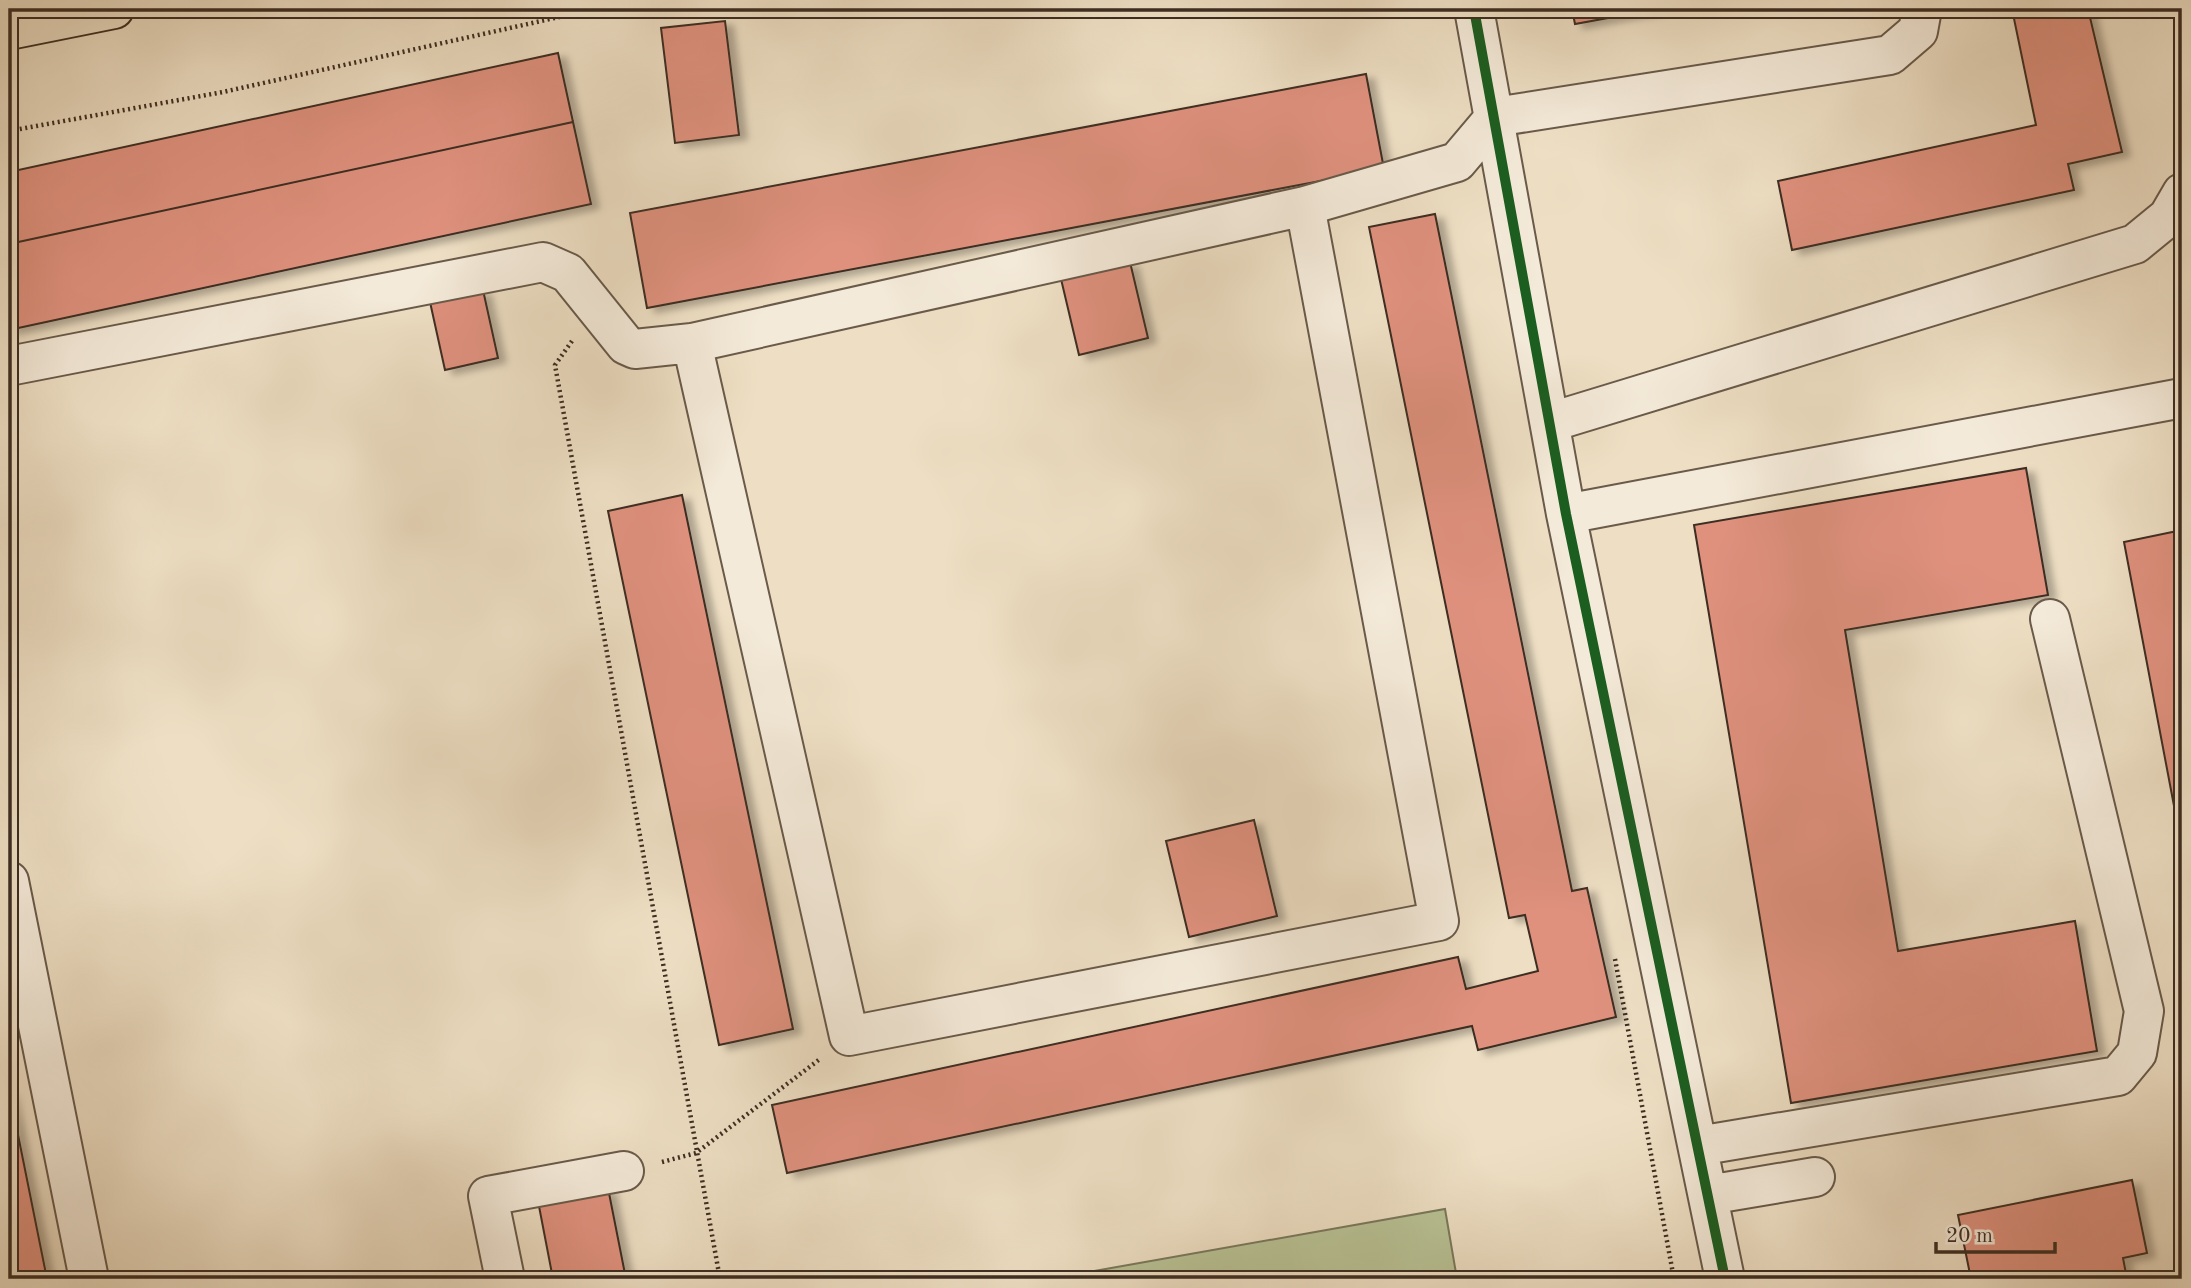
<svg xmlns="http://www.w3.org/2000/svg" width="2191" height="1288" viewBox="0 0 2191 1288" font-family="'Old Standard TT',serif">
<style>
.green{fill:#b8c295;stroke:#7a785c;stroke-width:2}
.building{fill:#df917e;stroke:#3d2d22;stroke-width:2;filter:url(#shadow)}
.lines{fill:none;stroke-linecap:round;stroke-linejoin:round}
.minor-casing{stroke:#695a4a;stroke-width:42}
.major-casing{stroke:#3d2d22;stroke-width:42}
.path{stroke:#3d2d22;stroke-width:4.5;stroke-dasharray:2 3.5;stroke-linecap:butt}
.minor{stroke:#f4ead9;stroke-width:38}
.major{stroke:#eedfc4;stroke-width:38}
.cycleway-casing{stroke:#f4ead9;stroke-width:15}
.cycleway{stroke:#1b5e20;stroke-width:10}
</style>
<defs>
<filter id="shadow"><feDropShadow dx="8" dy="4.5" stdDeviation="3.5" flood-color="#0004"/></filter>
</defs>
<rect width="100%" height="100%" fill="#eedfc4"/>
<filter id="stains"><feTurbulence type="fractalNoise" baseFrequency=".00286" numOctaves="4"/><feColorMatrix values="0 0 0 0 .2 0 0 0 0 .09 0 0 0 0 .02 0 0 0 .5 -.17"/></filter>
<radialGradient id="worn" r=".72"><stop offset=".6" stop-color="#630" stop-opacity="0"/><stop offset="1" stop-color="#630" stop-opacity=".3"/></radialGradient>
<path class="green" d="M1445 1209 1457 1279H1049Z"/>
<path class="building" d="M1572 9H1657L1575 24Z
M2012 9H2088L2122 152 2068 164 2074 190 1792 250 1778 181 2036 125Z
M725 21 739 135 675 143 661 28Z
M558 53 573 122 9 244V172Z
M1366 74 1384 169 647 308 630 213Z
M573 122 591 204 9 330V244Z
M1435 214 1572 891 1587 888 1616 1017 1478 1050 1472 1026 787 1173 772 1105 1458 957 1466 989 1538 971 1525 915 1509 918 1369 227Z
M1130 262 1148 338 1079 355 1061 279Z
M483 290 498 358 445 370 430 302Z
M2026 468 2048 595 1845 630 1898 951 2075 921 2097 1051 1791 1103 1694 525Z
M682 495 793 1029 719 1045 608 511Z
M2182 530V848L2124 542Z
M1254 820 1277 916 1189 937 1166 841Z
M9 1090 47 1279H9Z
M2132 1180 2147 1253 2123 1258 2127 1279H1971L1958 1215Z
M608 1188 626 1279H553L538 1201Z"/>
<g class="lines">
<defs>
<path id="minor" d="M1474 9 1566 514 1725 1279
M692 343 849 1036 1439 921 1305 206
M9 366 543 262 568 273 626 345 635 349 692 343 1305 206 1457 162 1495 117 1890 55 1918 31 1922 9
M1551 422 2135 244 2168 217 2182 193
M1566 514 2182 398
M9 881 89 1279
M1698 1146 2118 1076 2137 1053 2144 1011 2050 619
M1708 1195 1815 1177
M505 1279 488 1196 624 1171"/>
<path id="major" d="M9 30 114 9"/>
</defs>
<use href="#minor" class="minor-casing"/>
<use href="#major" class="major-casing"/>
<path class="path" d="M9 131 223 92 595 9
M572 341 555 365 720 1279
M1615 959 1674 1279
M662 1162 696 1153 820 1059"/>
<use href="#minor" class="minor"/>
<use href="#major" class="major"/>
<defs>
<path id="cycleway" d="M1474 9 1566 514 1725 1279"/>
</defs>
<use href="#cycleway" class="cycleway-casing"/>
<use href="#cycleway" class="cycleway"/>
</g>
<rect width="2191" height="1288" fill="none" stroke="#eedfc4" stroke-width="35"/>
<rect x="10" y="10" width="2170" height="1267" fill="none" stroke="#3d2d22" stroke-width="3.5"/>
<rect x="18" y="18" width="2156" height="1253" fill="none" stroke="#3d2d22" stroke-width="2"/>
<path d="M1936 1242v10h119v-10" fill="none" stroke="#3d2d22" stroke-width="3.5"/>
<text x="1946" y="1242" font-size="21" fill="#3d2d22" stroke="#f4ead9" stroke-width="5" paint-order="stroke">20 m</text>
<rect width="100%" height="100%" filter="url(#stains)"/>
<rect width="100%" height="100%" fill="url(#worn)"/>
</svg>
